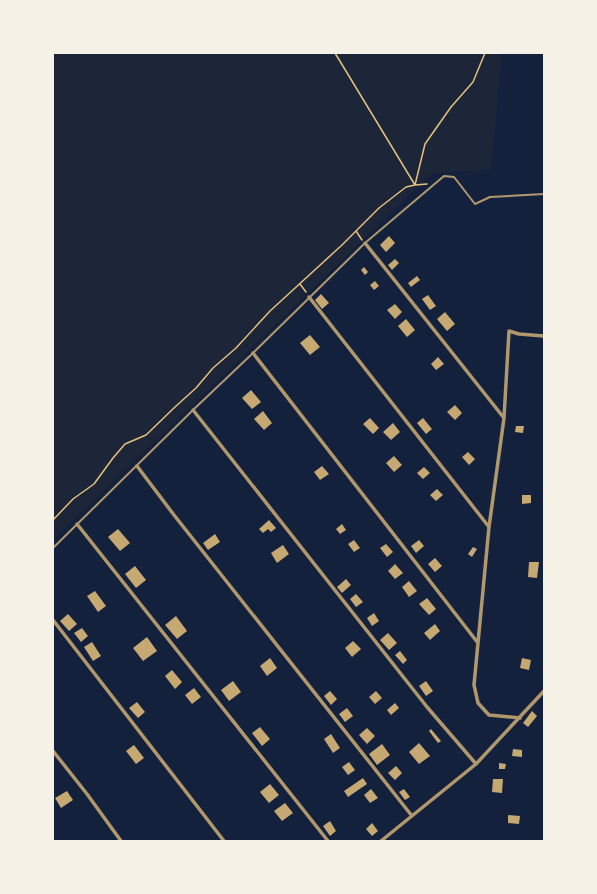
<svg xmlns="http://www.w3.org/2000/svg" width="597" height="894" viewBox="0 0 597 894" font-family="Ubuntu,sans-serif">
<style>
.green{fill:#1d2539}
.building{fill:#c6a872}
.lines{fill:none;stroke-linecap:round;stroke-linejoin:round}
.path{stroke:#e5c07b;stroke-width:1.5}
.service{stroke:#b1986c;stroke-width:2}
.minor{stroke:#b1986c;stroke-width:3.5}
</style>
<rect width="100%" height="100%" fill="#14213d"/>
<path class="green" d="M53 53H502L491 170 432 173 53 540Z"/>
<path class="building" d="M389 236 395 243 386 252 380 245Z
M395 259 399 263 392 270 388 265Z
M364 267 368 272 365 275 361 270Z
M417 276 420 280 411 287 408 283Z
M375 281 379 286 374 290 370 285Z
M321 294 329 303 322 309 315 300Z
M428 295 436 306 430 310 422 299Z
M395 304 402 312 395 319 387 310Z
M445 312 455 324 447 331 437 319Z
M406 319 415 330 407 337 398 326Z
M310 335 320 347 310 355 300 343Z
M438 357 444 364 436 370 431 364Z
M251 390 261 402 252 409 242 398Z
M455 405 462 413 455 420 447 412Z
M263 411 272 423 264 430 254 419Z
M370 418 379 428 373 434 363 424Z
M423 418 432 429 426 434 417 423Z
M393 423 400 432 391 440 383 432Z
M516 426H524L523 433 515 432Z
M468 452 475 459 469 465 462 457Z
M394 456 402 465 394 472 386 463Z
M322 466 329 474 320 480 314 472Z
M424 467 430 473 423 479 417 473Z
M437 489 443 495 436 501 430 495Z
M522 495H531V503L522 504Z
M269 520 276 528 271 532 268 529 263 533 259 529Z
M342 524 346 530 340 534 336 529Z
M118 529 130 543 120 551 108 537Z
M215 534 220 542 208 550 203 543Z
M354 540 360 548 354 552 348 544Z
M419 540 424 546 416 553 411 546Z
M386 544 393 552 387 557 380 548Z
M283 545 289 554 277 563 271 553Z
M473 547 477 549 472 557 468 554Z
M435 558 442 566 435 572 428 564Z
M529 562H539L537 578 528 577Z
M395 564 403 573 395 579 388 571Z
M135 566 146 580 136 588 125 574Z
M346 579 351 585 342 593 337 587Z
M409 581 417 591 409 597 402 587Z
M95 591 106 606 98 612 87 596Z
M356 594 363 602 356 607 350 599Z
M427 598 436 609 429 615 419 604Z
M374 613 379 621 372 626 367 618Z
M68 614 77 624 69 631 60 621Z
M176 616 187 631 177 639 165 625Z
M435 624 440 631 430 640 424 633Z
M82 628 88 636 81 642 74 633Z
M388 633 397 643 389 650 380 640Z
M147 637 157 651 143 661 133 648Z
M353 641 361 649 352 657 345 648Z
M92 642 101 656 93 661 84 647Z
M400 651 407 660 403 664 395 655Z
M270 658 277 668 267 676 260 666Z
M522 658 531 660 529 670 520 668Z
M172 670 182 682 175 689 165 676Z
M233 681 241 692 229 701 221 690Z
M426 681 433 691 426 696 419 686Z
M194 688 201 697 192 704 185 695Z
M330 691 337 699 331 705 324 696Z
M376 691 382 698 375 704 369 697Z
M137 702 145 712 138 718 129 708Z
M395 703 399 708 391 715 387 710Z
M347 708 353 716 345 722 339 714Z
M532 711 537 716 528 727 523 723Z
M260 727 270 739 262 746 252 733Z
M367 728 375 736 367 744 359 735Z
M431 729 441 741 438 743 429 731Z
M331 734 340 748 333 753 324 739Z
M419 743 430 756 419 764 409 752Z
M382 744 390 755 377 765 369 754Z
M134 745 144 758 136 764 126 751Z
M513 749 522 750V757L512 756Z
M349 762 355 770 348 775 342 767Z
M499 763 506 764 505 769H499Z
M396 766 402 773 395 780 388 773Z
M363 778 367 784 348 797 344 791Z
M493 779H503L502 793 492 792Z
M270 784 279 795 269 803 260 792Z
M371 789 378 798 370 803 364 795Z
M404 789 410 797 405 800 399 792Z
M67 791 73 800 61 808 55 798Z
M285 803 293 813 282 821 274 811Z
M508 815 520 816 519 824 508 823Z
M330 821 336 831 330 836 323 826Z
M372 823 378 831 372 836 366 829Z"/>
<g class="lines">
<path class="path" d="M335 53 415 185 427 184
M356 231 362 240
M300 284 306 292
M53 520 73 499 94 484 113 458 125 444 146 435 175 407 196 388 213 368 236 348 270 311 342 245 379 208 406 187 415 185 425 144 451 107 473 82 485 53"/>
<path class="service" d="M53 548 193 410 253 353 365 243 444 176 454 177 475 204 490 197 544 194"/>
<path class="minor" d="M365 243 504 418
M309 297 489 527
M253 353 478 643
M193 410 427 707 476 764
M137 466 174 515 412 816
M77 524 328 841
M53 620 224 841
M520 718 489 715 478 703 474 685 489 527 504 418 509 331 519 334 544 336
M53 751 87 794 121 841
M381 841 476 764 544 691"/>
</g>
<rect width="597" height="894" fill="none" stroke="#f6f1e7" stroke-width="108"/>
</svg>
